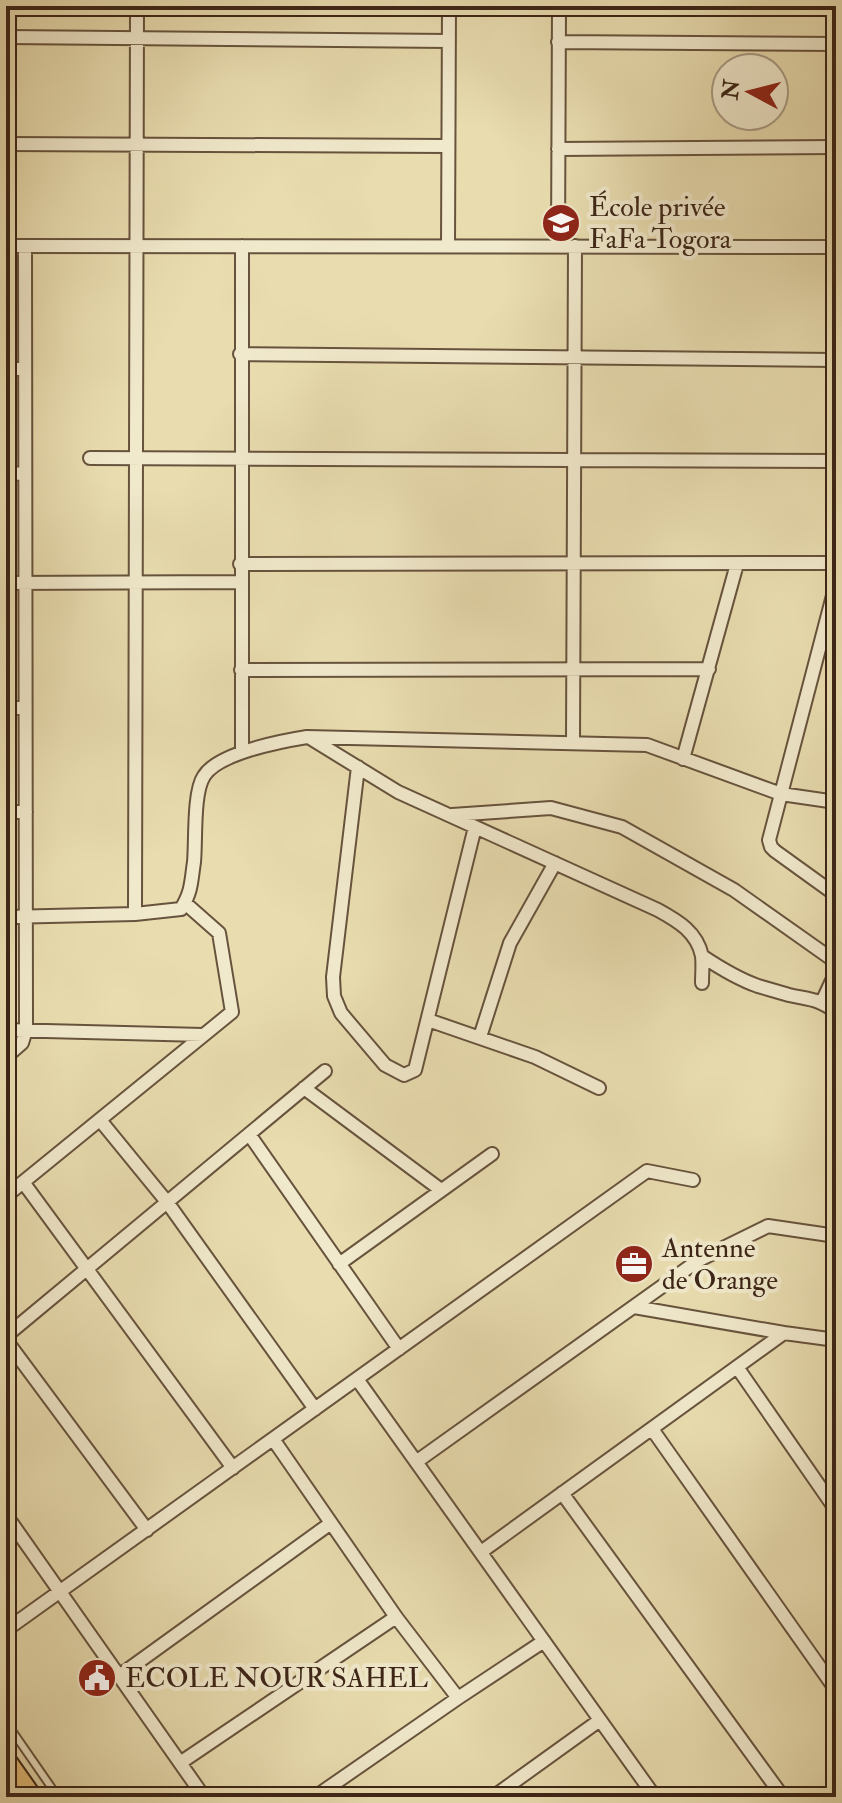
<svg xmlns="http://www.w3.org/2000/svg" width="842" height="1803" viewBox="0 0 842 1803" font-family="'IM FELL Double Pica',serif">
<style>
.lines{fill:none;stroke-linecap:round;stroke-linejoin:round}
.lane-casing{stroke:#67533d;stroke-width:10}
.street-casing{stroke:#67533d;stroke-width:16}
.highway-casing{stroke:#3c2517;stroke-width:26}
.lane{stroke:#f1e9cc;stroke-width:6}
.street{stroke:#f1e9cc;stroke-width:12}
.highway{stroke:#e4be78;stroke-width:22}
.labels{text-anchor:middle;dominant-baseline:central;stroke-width:8;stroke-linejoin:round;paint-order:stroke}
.poi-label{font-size:28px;fill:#3c2517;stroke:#f1e9cc;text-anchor:start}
</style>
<rect width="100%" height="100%" fill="#e9ddb0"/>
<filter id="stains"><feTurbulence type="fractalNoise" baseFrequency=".0025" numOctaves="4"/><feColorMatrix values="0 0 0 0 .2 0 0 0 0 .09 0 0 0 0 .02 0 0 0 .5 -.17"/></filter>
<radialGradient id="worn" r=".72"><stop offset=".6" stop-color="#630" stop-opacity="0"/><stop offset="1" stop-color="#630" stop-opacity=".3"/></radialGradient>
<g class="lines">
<defs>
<path id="lane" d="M6 1722 58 1797"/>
<path id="street" d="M6 37 449 41
M558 42 836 44
M6 144 448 146
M558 149 836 147
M6 246 836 247
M242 246V752
M448 246 449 6
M558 246 559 6
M240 354 836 360
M6 369H25
M90 458 836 461
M6 474 25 473
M240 564 836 563
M6 583 241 582
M836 584 769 840 771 847 775 851 836 895
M241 670 709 669
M6 708H25
M310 738 398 792 658 910C678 921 697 932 702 956 703 965 702 975 702 983
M573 743 575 246
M683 759 737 564
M358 767 333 977 334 996 341 1013 385 1065 404 1075 415 1070 475 827
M6 812H26
M452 815 551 808 622 827 734 890 836 962
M135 914 137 6
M6 917 135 914 181 909C192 891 191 882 194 862 196 841 193 792 204 776 218 753 282 741 307 737L647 745 781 794 836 802
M702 956C720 968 738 979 758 986 768 989 779 992 789 995 810 1000 817 998 836 1012
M822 1002 836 972
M428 1020 535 1057 599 1088
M6 1030 203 1035
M480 1037 510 943 555 863
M6 1057 22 1043 26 1030 25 246
M304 1088 441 1190
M100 1120 167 1202 315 1409
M249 1134 399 1349
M23 1182 233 1468
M6 1196 232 1012 219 933 185 903
M339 1264 492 1154
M634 1307 784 1333 836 1340
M6 1336 325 1071
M6 1340 147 1530
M737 1367 836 1510
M357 1379 655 1797
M652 1429 836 1690
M273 1439 396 1617 458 1698
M416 1462 699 1260 768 1226 836 1236
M562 1493 783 1797
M6 1515 204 1797
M481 1552 784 1333
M6 1630 647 1171 693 1180
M119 1676 331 1523
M180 1763 396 1617
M315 1797 458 1698 544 1641
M493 1797 600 1720"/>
<path id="highway" d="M6 1763 30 1797"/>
</defs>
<use href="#lane" class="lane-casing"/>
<use href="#street" class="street-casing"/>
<use href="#highway" class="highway-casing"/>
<use href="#lane" class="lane"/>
<use href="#street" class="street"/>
<use href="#highway" class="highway"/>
</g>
<defs>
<symbol id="school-disc" viewBox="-11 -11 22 22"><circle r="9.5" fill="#8f2418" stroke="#f1e9cc"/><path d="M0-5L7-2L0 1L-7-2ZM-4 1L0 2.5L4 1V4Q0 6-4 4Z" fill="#fff"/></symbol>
<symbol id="office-disc" viewBox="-11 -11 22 22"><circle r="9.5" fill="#8f2418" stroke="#f1e9cc"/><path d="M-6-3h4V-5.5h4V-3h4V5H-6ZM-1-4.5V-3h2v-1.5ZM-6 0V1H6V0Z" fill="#fff"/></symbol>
<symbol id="civic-disc" viewBox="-11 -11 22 22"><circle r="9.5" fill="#8f2418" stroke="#f1e9cc"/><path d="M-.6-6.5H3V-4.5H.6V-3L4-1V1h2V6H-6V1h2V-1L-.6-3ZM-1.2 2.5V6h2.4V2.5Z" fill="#fff"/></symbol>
</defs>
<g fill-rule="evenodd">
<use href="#school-disc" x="539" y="201" width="44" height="44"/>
<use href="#office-disc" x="612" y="1242" width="44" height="44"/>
<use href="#civic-disc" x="75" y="1656" width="44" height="44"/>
</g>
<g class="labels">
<g class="poi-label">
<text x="589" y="207">École privée<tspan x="589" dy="32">FaFa Togora</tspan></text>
<text x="662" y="1248">Antenne<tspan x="662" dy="32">de Orange</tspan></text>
<text x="125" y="1678">ECOLE NOUR SAHEL</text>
</g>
</g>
<rect width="842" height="1803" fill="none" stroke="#e9ddb0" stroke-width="32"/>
<rect x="8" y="8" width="826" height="1787" fill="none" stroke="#3c2517" stroke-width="4"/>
<rect x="16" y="16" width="810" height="1771" fill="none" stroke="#3c2517" stroke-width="2"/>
<g transform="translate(750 92) rotate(277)"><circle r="38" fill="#f1e9cc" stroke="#a99b84" stroke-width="2"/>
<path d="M0-6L14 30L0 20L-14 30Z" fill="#8f2418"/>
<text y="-12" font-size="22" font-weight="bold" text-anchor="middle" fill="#3c2517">N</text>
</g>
<rect width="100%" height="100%" filter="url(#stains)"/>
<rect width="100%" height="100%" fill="url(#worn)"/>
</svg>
